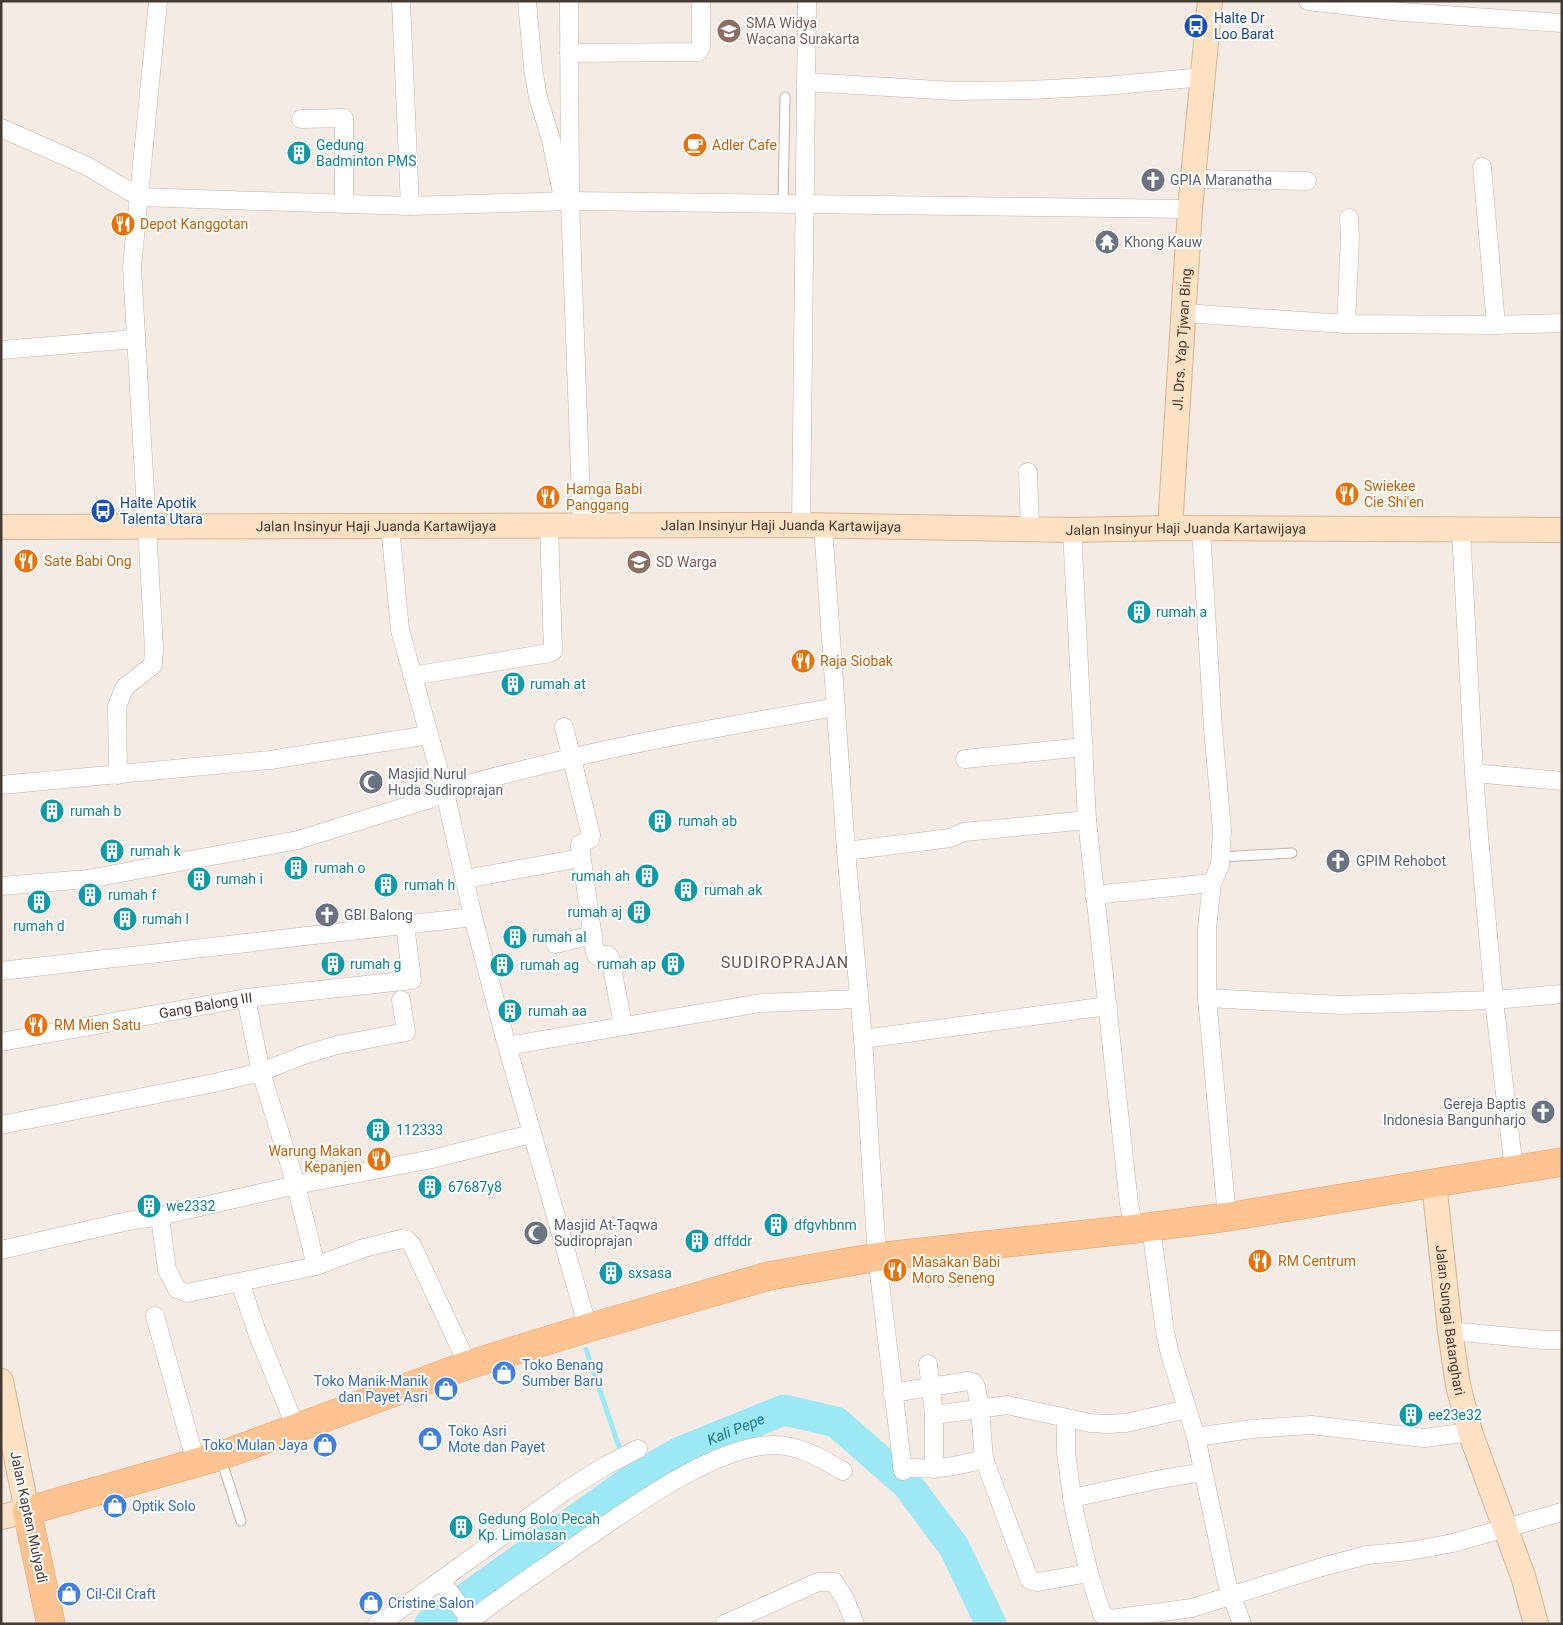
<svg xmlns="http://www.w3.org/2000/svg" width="1563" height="1625" viewBox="0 0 1563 1625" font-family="Roboto,sans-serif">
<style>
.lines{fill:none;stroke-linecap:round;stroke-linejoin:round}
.stream{stroke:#9ce8f5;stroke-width:5}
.river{stroke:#9ce8f5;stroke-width:31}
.lane-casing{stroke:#c2b3a9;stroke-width:11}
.street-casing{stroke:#c2b3a9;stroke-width:19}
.secondary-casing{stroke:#dab492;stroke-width:26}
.primary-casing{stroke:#ec9a5a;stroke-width:29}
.lane{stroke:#fff;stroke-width:9}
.street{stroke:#fff;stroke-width:18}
.secondary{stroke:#ffe1c3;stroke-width:24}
.primary{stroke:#ffc392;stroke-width:28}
.labels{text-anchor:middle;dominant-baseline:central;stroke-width:4;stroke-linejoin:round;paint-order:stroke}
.transit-label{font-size:14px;fill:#164399;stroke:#fff;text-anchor:start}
.education-label{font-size:14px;fill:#785e54;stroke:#fff;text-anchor:start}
.culture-label{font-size:14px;fill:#0d838f;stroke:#fff;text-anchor:start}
.food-label{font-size:14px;fill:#c56008;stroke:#fff;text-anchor:start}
.worship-label{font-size:14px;fill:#5b616d;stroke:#fff;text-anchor:start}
.street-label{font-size:14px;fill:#463a34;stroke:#fff}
.shop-label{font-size:14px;fill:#366cbe;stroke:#fff;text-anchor:start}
.water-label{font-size:15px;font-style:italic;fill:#217d8f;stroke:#fff}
.quarter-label{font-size:16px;letter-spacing:1px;fill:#6a554a;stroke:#fff}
</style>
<rect width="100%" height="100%" fill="#f3ebe4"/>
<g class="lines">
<path class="stream" d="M586 1349 617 1441 633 1479"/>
<path class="river" id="s1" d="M430 1624 633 1479 680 1452 784 1410 836 1422 907 1484 954 1547 991 1624"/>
<defs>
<path id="lane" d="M783 204 785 97
M1221 857 1292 853
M221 1459 241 1521"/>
<g id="street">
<path d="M401 1 410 206"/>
<path d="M527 1 533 68 538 97 551 140 562 193"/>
<path d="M569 1 570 201 582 526"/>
<path d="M1308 1 1402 12 1562 23"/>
<path d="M569 53 698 52 701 47V1"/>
<path d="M806 82 954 91 1030 90 1106 86 1203 77"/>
<path d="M301 119 344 118V204"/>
<path d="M1 128 87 166 139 197 410 206 570 201 1190 209"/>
<path d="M1482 167 1496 325"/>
<path d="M1193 179 1307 181"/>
<path d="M1183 313 1346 324 1496 325 1562 323"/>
<path d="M1346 324 1350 237 1349 218"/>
<path d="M1 350 135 339"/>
<path d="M1028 472 1030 529"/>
<path d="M801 525 807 1"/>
<path d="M390 526 400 630 445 792 473 917 507 1046 588 1328"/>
<path d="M823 526 846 851 863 1039 877 1257 903 1471"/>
<path d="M1201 528 1213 729 1222 830 1220 865 1212 883 1207 928V998L1227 1217"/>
<path d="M1072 530 1087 820 1129 1204 1134 1229"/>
<path d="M1461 530 1474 773 1479 836 1494 1000 1514 1170"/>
<path d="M412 676 549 653 553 651 549 526"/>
<path d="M564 727 591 835 590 839 580 844V846L595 953 597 956 608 955 610 957 623 1025"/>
<path d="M965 759 1084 747"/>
<path d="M1474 773 1562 781"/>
<path d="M118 775 117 706 125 687 153 665 154 648 132 267 158 1"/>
<path d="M1 785 270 760 429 735"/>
<path d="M846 851 950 838 964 832 1087 820"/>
<path d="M465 879 581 858"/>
<path d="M1 886 88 879 298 840 430 799C466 782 507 774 546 764 642 740 739 724 836 707"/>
<path d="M1094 895 1212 883"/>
<path d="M555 944 593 935"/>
<path d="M1 971 473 917"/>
<path d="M246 998 261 1072 296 1185 316 1266"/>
<path d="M1207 998 1341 1005 1494 1000 1562 994"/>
<path d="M863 1039 1108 1006"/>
<path id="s2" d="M1 1042 246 998 412 980 405 925"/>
<path d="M507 1046 761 1003 858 999"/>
<path d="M1 1125 214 1083 261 1072 304 1055 337 1045 406 1032 401 1000"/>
<path d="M160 1216 167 1270 177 1289 187 1293 316 1266 364 1248 401 1239 407 1240 412 1245 468 1365"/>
<path d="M1151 1227 1165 1332 1170 1354 1196 1437 1227 1583 1242 1624"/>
<path d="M1 1250 128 1221 160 1216 296 1185 432 1159 531 1134"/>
<path d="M240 1282 258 1335 296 1428"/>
<path d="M155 1316 196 1463"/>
<path d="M1450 1331 1544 1340H1562"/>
<path d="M928 1364 934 1415V1469"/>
<path d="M892 1393 968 1381 973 1382 976 1387 980 1409 984 1459 1029 1579 1031 1581 1038 1582 1089 1573"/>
<path d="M934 1415 1007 1405 1090 1423 1107 1424 1126 1423 1187 1409"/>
<path d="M1066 1418V1453L1074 1510 1089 1573 1102 1614 1110 1619 1192 1608 1322 1567 1367 1555 1410 1551 1453 1543 1562 1512"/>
<path d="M1196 1437 1252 1429 1311 1425 1424 1438 1470 1432"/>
<path d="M902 1467C932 1471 954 1467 984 1459"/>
<path d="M1072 1498 1156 1480 1203 1472"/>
<path d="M442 1579 445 1586 470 1620"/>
<path d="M377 1624 398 1611 565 1491 605 1466 638 1449"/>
<path d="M466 1624C503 1595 543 1569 581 1542 629 1509 714 1446 773 1445 799 1445 821 1458 843 1471"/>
<path d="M725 1624 818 1582H834L845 1599 855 1624"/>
</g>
<g id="secondary">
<path id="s3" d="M1 527 801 525 1072 530 1170 528 1562 530"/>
<path id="s4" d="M1170 528 1190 209 1210 1"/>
<path id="s5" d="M1434 1183 1450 1331 1458 1385 1470 1432 1523 1576 1536 1624"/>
<path d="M1 1381 27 1511 1 1517"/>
</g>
<path id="primary" d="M51 1624 27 1511 220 1456 468 1365 588 1328 769 1276 877 1257 1134 1229 1227 1217 1562 1162"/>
</defs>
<use href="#lane" class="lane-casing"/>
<use href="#street" class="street-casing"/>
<use href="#secondary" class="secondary-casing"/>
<use href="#primary" class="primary-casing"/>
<use href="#lane" class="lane"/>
<use href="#street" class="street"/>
<use href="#secondary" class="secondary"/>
<use href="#primary" class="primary"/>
</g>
<defs>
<symbol id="bus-disc" viewBox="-11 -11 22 22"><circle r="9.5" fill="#1a4fb4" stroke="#fff"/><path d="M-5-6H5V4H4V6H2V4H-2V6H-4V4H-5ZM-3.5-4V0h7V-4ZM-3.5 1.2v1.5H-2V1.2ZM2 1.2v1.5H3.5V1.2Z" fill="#fff"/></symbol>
<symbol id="school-disc" viewBox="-11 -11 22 22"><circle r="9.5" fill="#8d6e63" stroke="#fff"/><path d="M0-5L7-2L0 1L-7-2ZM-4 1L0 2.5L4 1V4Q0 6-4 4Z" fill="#fff"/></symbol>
<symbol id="cafe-disc" viewBox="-11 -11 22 22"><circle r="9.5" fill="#e8710a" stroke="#fff"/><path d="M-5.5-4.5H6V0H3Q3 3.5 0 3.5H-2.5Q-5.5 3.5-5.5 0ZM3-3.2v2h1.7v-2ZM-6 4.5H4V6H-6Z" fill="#fff"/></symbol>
<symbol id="building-disc" viewBox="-11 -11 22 22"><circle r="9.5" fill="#0f9aa8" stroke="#fff"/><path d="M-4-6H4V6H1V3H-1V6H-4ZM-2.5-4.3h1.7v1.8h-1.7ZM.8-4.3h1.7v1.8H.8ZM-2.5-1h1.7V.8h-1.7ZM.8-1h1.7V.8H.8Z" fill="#fff"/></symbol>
<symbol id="church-disc" viewBox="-11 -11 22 22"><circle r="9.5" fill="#6b7280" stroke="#fff"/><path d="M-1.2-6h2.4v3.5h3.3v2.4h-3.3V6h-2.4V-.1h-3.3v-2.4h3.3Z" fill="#fff"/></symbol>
<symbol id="restaurant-disc" viewBox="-11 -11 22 22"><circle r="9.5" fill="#e8710a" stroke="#fff"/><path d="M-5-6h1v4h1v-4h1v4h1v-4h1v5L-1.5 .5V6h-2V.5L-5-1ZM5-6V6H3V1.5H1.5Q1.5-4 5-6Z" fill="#fff"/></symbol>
<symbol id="temple-disc" viewBox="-11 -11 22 22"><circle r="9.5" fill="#6b7280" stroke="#fff"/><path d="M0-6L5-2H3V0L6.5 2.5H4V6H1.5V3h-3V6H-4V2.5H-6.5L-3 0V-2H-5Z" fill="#fff"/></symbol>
<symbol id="mosque-disc" viewBox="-11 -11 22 22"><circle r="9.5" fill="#6b7280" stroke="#fff"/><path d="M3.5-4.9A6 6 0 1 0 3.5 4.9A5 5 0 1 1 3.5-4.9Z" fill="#fff"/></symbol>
<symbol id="shop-disc" viewBox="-11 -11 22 22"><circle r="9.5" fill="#3f7fe0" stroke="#fff"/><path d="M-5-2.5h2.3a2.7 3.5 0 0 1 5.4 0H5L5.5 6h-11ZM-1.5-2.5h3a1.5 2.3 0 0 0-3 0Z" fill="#fff"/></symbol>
</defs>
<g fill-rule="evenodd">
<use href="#bus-disc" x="1182" y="12" width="28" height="28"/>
<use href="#school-disc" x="715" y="17" width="28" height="28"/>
<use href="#cafe-disc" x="681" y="131" width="28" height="28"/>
<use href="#building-disc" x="285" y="139" width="28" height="28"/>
<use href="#church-disc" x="1139" y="166" width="28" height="28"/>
<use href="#restaurant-disc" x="109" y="210" width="28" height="28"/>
<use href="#temple-disc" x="1093" y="228" width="28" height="28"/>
<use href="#restaurant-disc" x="1333" y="480" width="28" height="28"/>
<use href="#restaurant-disc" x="534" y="483" width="28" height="28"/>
<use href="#bus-disc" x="89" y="497" width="28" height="28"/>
<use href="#restaurant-disc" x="12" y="547" width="28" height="28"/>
<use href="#school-disc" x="625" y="548" width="28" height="28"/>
<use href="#building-disc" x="1125" y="598" width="28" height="28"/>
<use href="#restaurant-disc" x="789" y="647" width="28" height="28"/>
<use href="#building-disc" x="499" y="670" width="28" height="28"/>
<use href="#mosque-disc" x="357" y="768" width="28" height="28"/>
<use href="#building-disc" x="38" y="797" width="28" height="28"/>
<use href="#building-disc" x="646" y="807" width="28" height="28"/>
<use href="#building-disc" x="98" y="837" width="28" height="28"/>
<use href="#church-disc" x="1324" y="847" width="28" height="28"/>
<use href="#building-disc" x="282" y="854" width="28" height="28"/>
<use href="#building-disc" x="633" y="862" width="28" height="28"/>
<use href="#building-disc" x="185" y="865" width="28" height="28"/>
<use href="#building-disc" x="372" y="871" width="28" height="28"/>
<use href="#building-disc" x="672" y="876" width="28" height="28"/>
<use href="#building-disc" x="76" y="881" width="28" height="28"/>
<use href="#building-disc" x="25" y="888" width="28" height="28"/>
<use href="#building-disc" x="625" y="898" width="28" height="28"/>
<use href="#church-disc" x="313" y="901" width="28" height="28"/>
<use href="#building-disc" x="111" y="905" width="28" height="28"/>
<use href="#building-disc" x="501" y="923" width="28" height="28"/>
<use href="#building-disc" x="319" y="950" width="28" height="28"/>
<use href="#building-disc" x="659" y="950" width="28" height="28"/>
<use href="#building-disc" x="488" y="951" width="28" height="28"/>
<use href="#building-disc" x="496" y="997" width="28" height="28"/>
<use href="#restaurant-disc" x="22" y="1011" width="28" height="28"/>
<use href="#church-disc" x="1529" y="1098" width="28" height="28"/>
<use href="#building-disc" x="364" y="1116" width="28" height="28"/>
<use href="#restaurant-disc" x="365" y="1145" width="28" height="28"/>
<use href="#building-disc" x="416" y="1173" width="28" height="28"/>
<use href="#building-disc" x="135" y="1192" width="28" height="28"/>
<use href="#building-disc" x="762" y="1211" width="28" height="28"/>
<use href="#mosque-disc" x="522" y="1219" width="28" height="28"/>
<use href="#building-disc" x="683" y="1227" width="28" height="28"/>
<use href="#restaurant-disc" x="1246" y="1247" width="28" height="28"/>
<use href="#restaurant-disc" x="881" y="1256" width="28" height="28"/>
<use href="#building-disc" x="597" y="1259" width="28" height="28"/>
<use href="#shop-disc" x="490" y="1359" width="28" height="28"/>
<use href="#shop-disc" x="432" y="1375" width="28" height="28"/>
<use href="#building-disc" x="1397" y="1401" width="28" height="28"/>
<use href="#shop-disc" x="416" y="1425" width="28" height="28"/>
<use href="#shop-disc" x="311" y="1431" width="28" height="28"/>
<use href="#shop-disc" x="101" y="1492" width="28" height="28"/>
<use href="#building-disc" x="447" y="1513" width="28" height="28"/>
<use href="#shop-disc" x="55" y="1580" width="28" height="28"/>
<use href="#shop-disc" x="357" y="1589" width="28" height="28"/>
</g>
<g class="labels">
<g class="transit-label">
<text x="1214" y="18">Halte Dr<tspan x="1214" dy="16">Loo Barat</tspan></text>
<text x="120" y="503">Halte Apotik<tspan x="120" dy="16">Talenta Utara</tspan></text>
</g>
<g class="education-label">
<text x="746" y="23">SMA Widya<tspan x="746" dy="16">Wacana Surakarta</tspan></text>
<text x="656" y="562">SD Warga</text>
</g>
<g class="culture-label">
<text x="316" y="145">Gedung<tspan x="316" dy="16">Badminton PMS</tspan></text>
<text x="1156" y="612">rumah a</text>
<text x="530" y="684">rumah at</text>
<text x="70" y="811">rumah b</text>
<text x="678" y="821">rumah ab</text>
<text x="130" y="851">rumah k</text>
<text x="314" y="868">rumah o</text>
<text x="630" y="876" text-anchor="end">rumah ah</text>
<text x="216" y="879">rumah i</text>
<text x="404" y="885">rumah h</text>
<text x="704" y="890">rumah ak</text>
<text x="108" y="895">rumah f</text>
<text x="622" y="912" text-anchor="end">rumah aj</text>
<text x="142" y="919">rumah l</text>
<text x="39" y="926" text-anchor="middle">rumah d</text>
<text x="532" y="937">rumah al</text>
<text x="350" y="964">rumah g</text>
<text x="656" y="964" text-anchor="end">rumah ap</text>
<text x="520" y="965">rumah ag</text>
<text x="528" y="1011">rumah aa</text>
<text x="396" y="1130">112333</text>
<text x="448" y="1187">67687y8</text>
<text x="166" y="1206">we2332</text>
<text x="794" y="1225">dfgvhbnm</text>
<text x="714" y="1241">dffddr</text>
<text x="628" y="1273">sxsasa</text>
<text x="1428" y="1415">ee23e32</text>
<text x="478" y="1519">Gedung Bolo Pecah<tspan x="478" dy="16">Kp. Limolasan</tspan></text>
</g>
<g class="food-label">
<text x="712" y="145">Adler Cafe</text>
<text x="140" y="224">Depot Kanggotan</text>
<text x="1364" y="486">Swiekee<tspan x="1364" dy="16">Cie Shi'en</tspan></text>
<text x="566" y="489">Hamga Babi<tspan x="566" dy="16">Panggang</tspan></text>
<text x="44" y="561">Sate Babi Ong</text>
<text x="820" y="661">Raja Siobak</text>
<text x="54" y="1025">RM Mien Satu</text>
<text x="362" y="1151" text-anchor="end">Warung Makan<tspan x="362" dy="16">Kepanjen</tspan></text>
<text x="1278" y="1261">RM Centrum</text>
<text x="912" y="1262">Masakan Babi<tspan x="912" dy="16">Moro Seneng</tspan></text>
</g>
<g class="worship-label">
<text x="1170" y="180">GPIA Maranatha</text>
<text x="1124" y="242">Khong Kauw</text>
<text x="388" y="774">Masjid Nurul<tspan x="388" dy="16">Huda Sudiroprajan</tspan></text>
<text x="1356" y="861">GPIM Rehobot</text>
<text x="344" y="915">GBI Balong</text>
<text x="1526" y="1104" text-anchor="end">Gereja Baptis<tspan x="1526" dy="16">Indonesia Bangunharjo</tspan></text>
<text x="554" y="1225">Masjid At-Taqwa<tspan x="554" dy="16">Sudiroprajan</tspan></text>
</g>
<g class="street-label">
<text stroke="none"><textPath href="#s4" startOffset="189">Jl. Drs. Yap Tjwan Bing</textPath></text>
<text stroke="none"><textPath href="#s3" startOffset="375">Jalan Insinyur Haji Juanda Kartawijaya</textPath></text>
<text stroke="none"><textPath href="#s3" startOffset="780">Jalan Insinyur Haji Juanda Kartawijaya</textPath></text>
<text stroke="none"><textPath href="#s3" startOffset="1185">Jalan Insinyur Haji Juanda Kartawijaya</textPath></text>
<text stroke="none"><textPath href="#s2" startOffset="208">Gang Balong III</textPath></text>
<text stroke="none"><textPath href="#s5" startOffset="138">Jalan Sungai Batanghari</textPath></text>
<text transform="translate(29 1517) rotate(78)">Jalan Kapten Mulyadi</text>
</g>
<g class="shop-label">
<text x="522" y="1365">Toko Benang<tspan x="522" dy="16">Sumber Baru</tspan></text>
<text x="428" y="1381" text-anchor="end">Toko Manik-Manik<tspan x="428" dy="16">dan Payet Asri</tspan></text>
<text x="448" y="1431">Toko Asri<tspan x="448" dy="16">Mote dan Payet</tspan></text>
<text x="308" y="1445" text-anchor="end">Toko Mulan Jaya</text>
<text x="132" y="1506">Optik Solo</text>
<text x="86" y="1594">Cil-Cil Craft</text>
<text x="388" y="1603">Cristine Salon</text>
</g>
<g class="water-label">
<text stroke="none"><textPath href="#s1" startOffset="364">Kali Pepe</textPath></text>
</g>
<g class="quarter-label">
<text x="785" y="962">SUDIROPRAJAN</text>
</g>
</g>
<rect width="1563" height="1625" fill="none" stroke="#463a34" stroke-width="5"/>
</svg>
